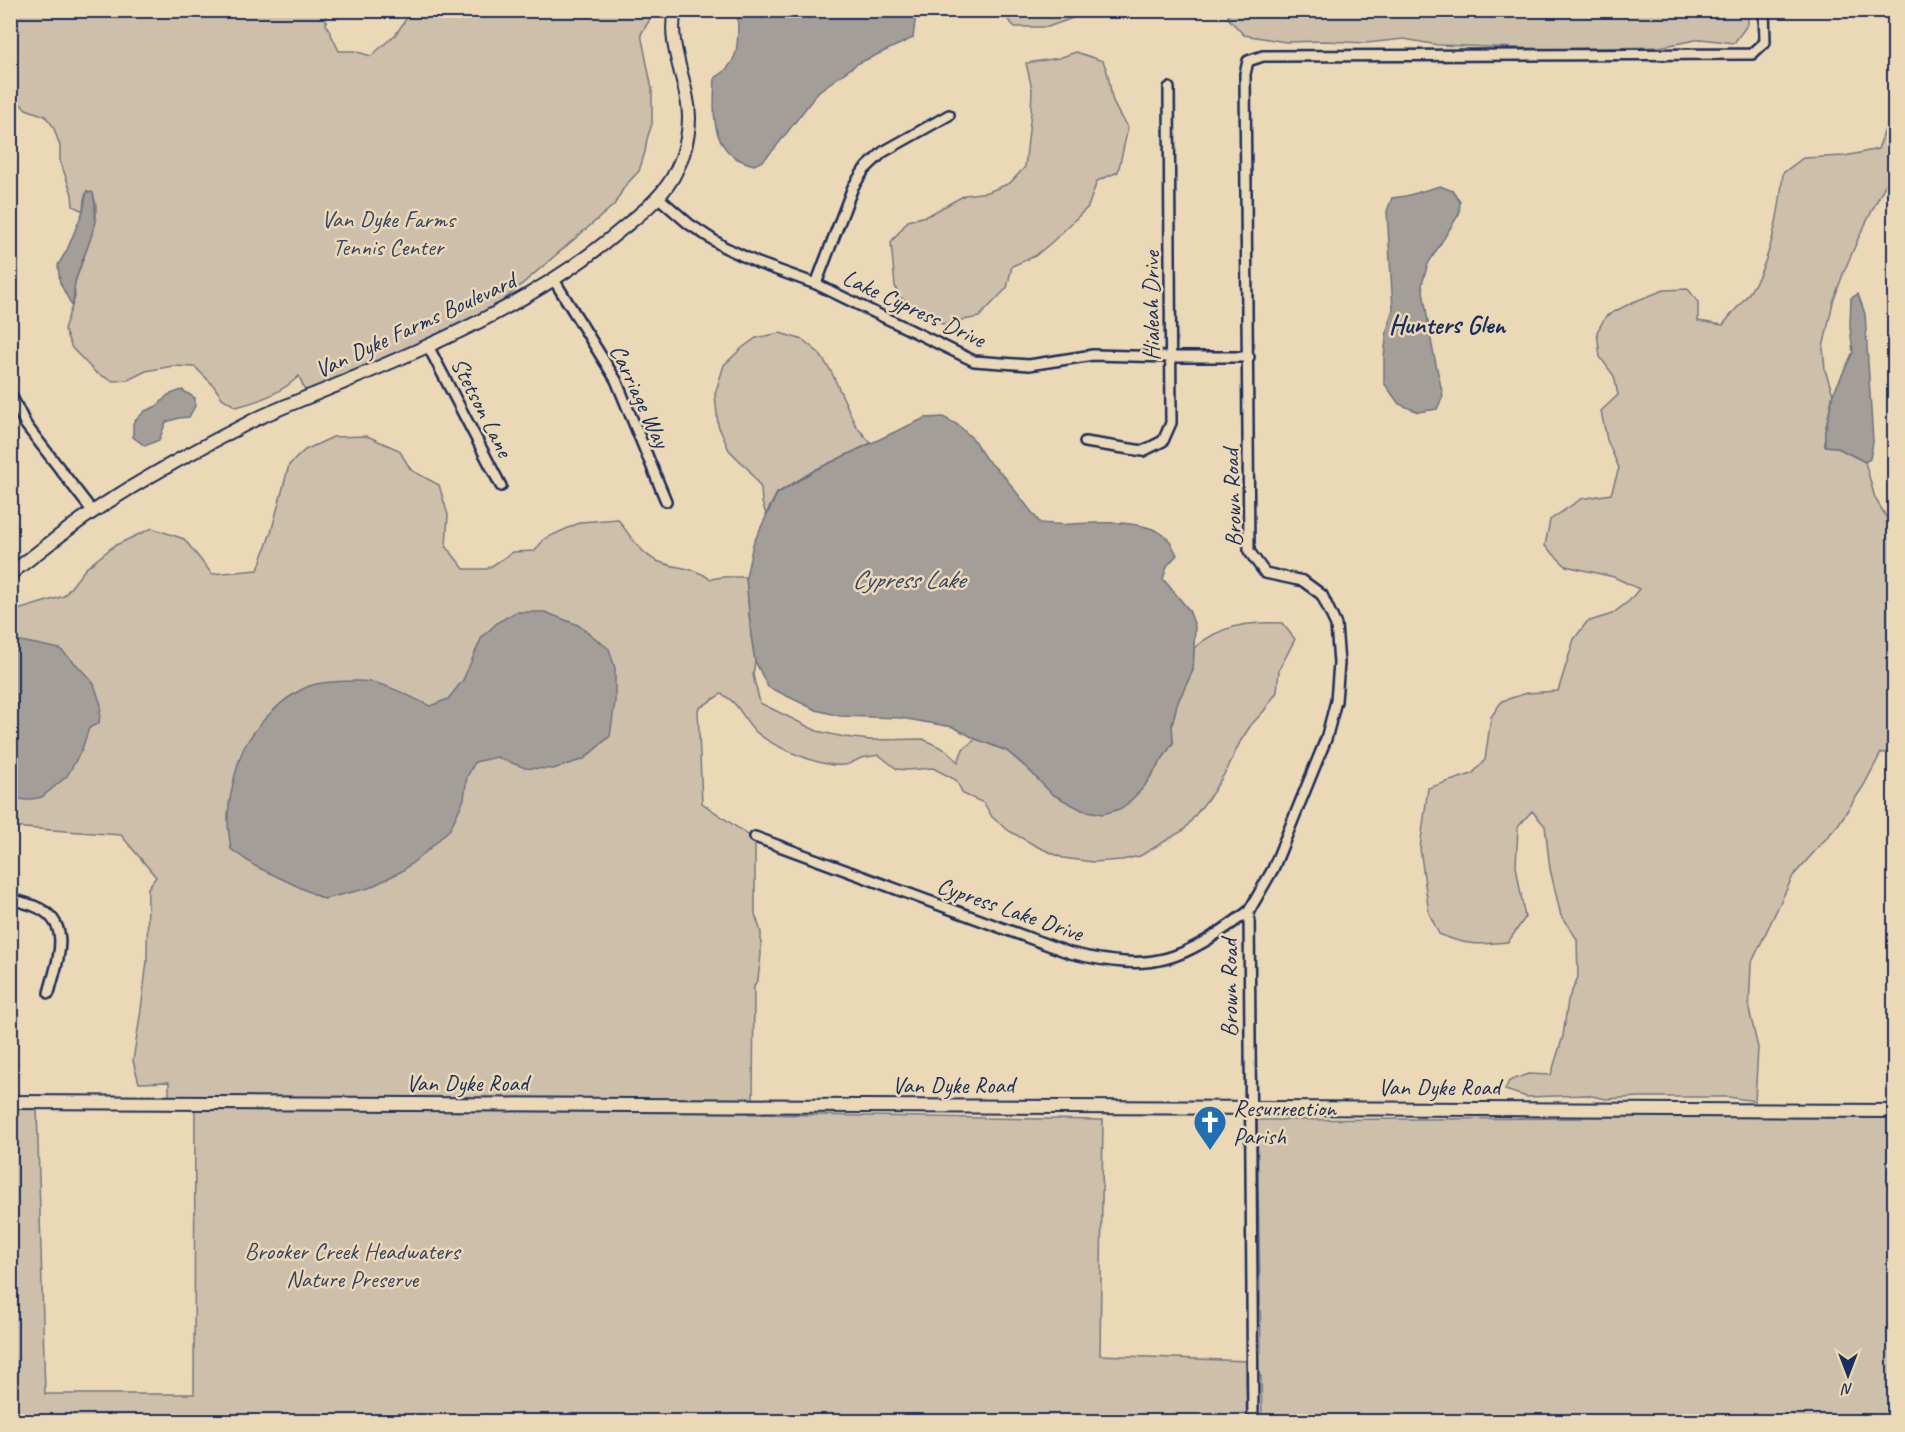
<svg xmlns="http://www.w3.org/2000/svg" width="1905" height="1432" viewBox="0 0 1905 1432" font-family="Caveat,sans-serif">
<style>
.green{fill:#cdbfa9;stroke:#747784;stroke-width:1.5}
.water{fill:#a49e98;stroke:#6d7281;stroke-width:1.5}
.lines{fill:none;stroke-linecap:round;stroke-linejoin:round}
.street-casing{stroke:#1b2f5e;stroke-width:14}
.secondary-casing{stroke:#1b2f5e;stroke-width:16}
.street{stroke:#ebd8b6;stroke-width:9}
.secondary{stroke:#ebd8b6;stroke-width:12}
.labels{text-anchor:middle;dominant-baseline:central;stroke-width:5;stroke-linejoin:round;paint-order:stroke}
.park-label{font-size:24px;fill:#364569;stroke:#ebd8b6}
.street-label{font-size:24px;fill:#1b2f5e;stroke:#ebd8b6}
.poi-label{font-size:24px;fill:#1b2f5e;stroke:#ebd8b6;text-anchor:start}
.neighbourhood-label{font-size:26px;font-weight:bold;fill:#1b2f5e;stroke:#ebd8b6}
.water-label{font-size:26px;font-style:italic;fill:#36456a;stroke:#ebd8b6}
</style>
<rect width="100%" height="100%" fill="#ebd8b6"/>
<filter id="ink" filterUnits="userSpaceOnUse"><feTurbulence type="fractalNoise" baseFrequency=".0167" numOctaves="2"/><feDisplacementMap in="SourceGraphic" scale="12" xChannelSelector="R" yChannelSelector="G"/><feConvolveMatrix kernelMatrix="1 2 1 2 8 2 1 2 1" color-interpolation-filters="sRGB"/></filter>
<g filter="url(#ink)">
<path class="green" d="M11 11H326V24L339 51H354L371 56 396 34 406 19 421 11H652L649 21 641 34 652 89V124L647 139 645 152 639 171 625 186 614 205 485 316 399 352 306 393 299 376C281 393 260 401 236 407L222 398 213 385 195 367 173 366 146 371 128 380 113 381 96 373 72 348 64 329 75 297 74 285 96 222V205L93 193 87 191 84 199 83 211 73 206 72 194 60 161V146L53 126 45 116 26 109 11 96Z
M999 11H1092L1048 27H1015Z
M1229 11 1748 10V24L1734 43 1701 39 1659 47 1550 49 1438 45 1404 39 1366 43 1325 41 1286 42 1244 35 1228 18Z
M1076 52 1103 61C1110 76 1109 83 1112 98 1115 109 1122 119 1128 128L1118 172 1097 181 1088 207 1052 242 1035 256 1012 266 1007 288 979 317 942 324 921 312 900 297 895 286 891 242 908 221 929 215 965 195 988 192 1010 183 1025 167 1031 112 1032 89 1026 63 1059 58Z
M1894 110V172L1885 185 1858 239 1843 274 1833 302 1823 348 1825 370 1833 394 1825 432V446L1836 447 1865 462 1875 498 1894 530V752L1881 753 1864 785 1838 825 1793 876 1751 964 1749 1009 1758 1048 1755 1101 1728 1097H1640L1606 1099 1587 1095 1527 1097 1505 1090 1509 1081 1528 1074 1551 1075 1563 1036 1568 1000 1578 977 1577 939 1561 916 1550 869 1545 826 1532 811 1518 827 1516 866 1525 918 1508 942C1477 945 1467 946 1439 934L1429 913 1420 848 1428 788 1472 774 1485 760 1491 717 1502 701 1527 693 1558 691 1574 639 1587 622 1612 614 1629 601 1639 589 1614 577 1566 566 1545 546 1550 520 1581 499 1611 494 1619 468 1607 440 1601 411 1618 395 1614 376 1600 357 1597 332 1606 316 1633 302 1664 290 1688 289 1698 302V321L1723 325C1731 314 1741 304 1749 293 1771 262 1780 210 1783 173L1803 158 1845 156 1878 149 1891 113Z
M780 333 803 340 819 353 831 371 856 426 871 443 815 470 777 493 766 514 762 502 761 488 749 470 729 450 718 425 715 394 724 365 742 348 756 338Z
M367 436 399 450 411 470 439 485 448 515 446 546 464 569H487L513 552 535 551 544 539 581 522 618 519C627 532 642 555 657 561 675 569 694 566 710 579L723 577H746L751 635 755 661 753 675 760 703 817 731 844 737 871 740 923 739 946 750 958 762 963 749 976 739 1007 751 1029 770 1052 794 1083 810 1103 814 1143 788 1173 743 1172 725 1177 704 1193 670 1194 648C1220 625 1248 622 1282 623L1295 639 1279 670 1277 692 1264 711 1251 725 1240 742 1228 768 1213 792 1184 830 1140 856 1122 860 1093 862 1063 858 1036 846 1009 831 992 817 984 803 963 794 956 780 933 768 908 770 897 769 879 755C873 756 867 757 861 758 856 760 850 765 844 765 822 768 771 746 755 731 743 719 739 702 721 694L698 709 702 803 755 840V914L761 932V955L758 979 754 986 753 1100 169 1097V1082L139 1083 133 1061 141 1010 147 961 148 888 156 877 121 835 11 827V612L64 596 86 568 114 546 152 528 184 539 212 574 258 570 272 529 289 465 305 450 333 437Z
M11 1106H37L45 1394H194L195 1107 646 1112V1110H748L749 1114 1103 1120 1100 1355 1246 1361 1247 1422 11 1421Z
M1584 1115 1894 1116V1421H1262L1261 1376H1257V1359L1261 1352 1257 1120 1582 1118Z"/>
<path class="water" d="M738 11 915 10 916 13 913 38 857 64 819 91 775 148 763 161 754 165C748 163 741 161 736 158 709 141 714 105 715 78 743 62 737 38 738 11Z
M1440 186 1453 191 1460 202 1459 214 1428 264 1422 284 1432 346 1443 396 1437 409 1418 412 1399 404 1384 383V357L1387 331 1393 309 1387 211 1392 198 1406 196Z
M87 191 93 193C102 231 83 249 75 283 73 291 75 298 72 306L60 283 58 265 67 250 83 211Z
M1858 294 1865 314 1873 442 1870 459 1865 462 1836 447 1825 446V432L1833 394 1853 352 1850 327 1851 298Z
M182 390 195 398V406L189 417 179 418 166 422 159 440 145 446 133 437V423L145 411 157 406 168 395Z
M943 417 958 425 973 439 985 458 1004 476 1040 523C1050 524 1062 525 1073 524 1098 523 1149 518 1168 539 1172 543 1174 550 1177 555L1167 566 1163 579 1189 610 1195 626 1193 670 1177 704 1172 725 1173 743 1143 788 1123 808 1103 814 1082 810 1052 794 1029 770 1007 751 976 739 953 727 901 718 840 716 816 710 768 687 755 661 751 635 746 577 753 544 777 494 815 470 899 430 925 418Z
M516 612H545L578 625 609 649 615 668V701L610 736 584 759 553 769 525 768 497 757 475 762 467 777 464 799 450 829 427 851 402 871 369 888 324 899 255 866 231 849C230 840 228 831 228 822 227 806 237 760 245 746 258 723 282 698 307 687 319 681 357 680 371 682 391 686 411 697 430 706L448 699 463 680 482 637 498 622Z
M11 639 60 649 78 666 94 684 101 705 99 723 89 728 82 749 67 776 42 797 27 800 11 798Z"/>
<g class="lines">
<defs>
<path id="street" d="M659 198 689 224 724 247 758 263 816 284 974 361 1029 365 1093 355 1170 357H1249
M554 280 616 380 666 501
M816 284 853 187 864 170 883 152 949 115
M428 346 501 486
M10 393 26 425 93 512
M1085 442 1143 451 1163 441 1171 423 1169 88
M755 837 1070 953C1155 973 1180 962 1249 911
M10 899C18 901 26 903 34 906 75 922 57 961 49 993
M1253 1422 1249 911 1273 869 1326 739 1336 701 1339 663 1336 625 1322 595 1303 581 1265 573 1249 551 1245 74 1248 61 1263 56 1752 54 1765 42 1764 10"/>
<path id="secondary" d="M10 574C38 553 65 530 94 511 145 477 198 449 252 421 283 406 317 394 349 380 448 338 540 299 623 228 644 211 666 194 677 169 687 149 692 121 687 99 682 70 668 41 675 10
M10 1102 1894 1111"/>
</defs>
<use href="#street" class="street-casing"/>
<use href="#secondary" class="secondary-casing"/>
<use href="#street" class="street"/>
<use href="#secondary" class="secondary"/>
</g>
</g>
<defs>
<symbol id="church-pin" viewBox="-11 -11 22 30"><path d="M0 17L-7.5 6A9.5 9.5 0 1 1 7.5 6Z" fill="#1f6fb2" stroke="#ebd8b6"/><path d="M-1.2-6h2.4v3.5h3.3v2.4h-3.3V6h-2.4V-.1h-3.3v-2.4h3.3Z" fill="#fff"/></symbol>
</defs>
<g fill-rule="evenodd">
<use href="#church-pin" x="1191" y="1103" width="38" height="52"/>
</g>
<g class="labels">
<g class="park-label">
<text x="388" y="219">Van Dyke Farms<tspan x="388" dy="28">Tennis Center</tspan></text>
<text x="352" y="1251">Brooker Creek Headwaters<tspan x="352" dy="28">Nature Preserve</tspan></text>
</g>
<g class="street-label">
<text transform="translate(1151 306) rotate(-90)">Hialeah Drive</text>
<text transform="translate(914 308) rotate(25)">Lake Cypress Drive</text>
<text transform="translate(415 325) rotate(-25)">Van Dyke Farms Boulevard</text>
<text transform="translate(640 396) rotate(65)">Carriage Way</text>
<text transform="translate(482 407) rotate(63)">Stetson Lane</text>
<text transform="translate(1232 498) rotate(-92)">Brown Road</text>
<text transform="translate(1010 909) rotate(19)">Cypress Lake Drive</text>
<text transform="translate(1229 988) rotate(-90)">Brown Road</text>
<text x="467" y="1083">Van Dyke Road</text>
<text x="953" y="1085">Van Dyke Road</text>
<text x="1439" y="1087">Van Dyke Road</text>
</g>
<g class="poi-label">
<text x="1233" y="1108">Resurrection<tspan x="1233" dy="28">Parish</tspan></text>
</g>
<g class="neighbourhood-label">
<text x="1447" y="324">Hunters Glen</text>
</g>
<g class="water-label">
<text x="908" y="579">Cypress Lake</text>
</g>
</g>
<rect width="1905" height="1432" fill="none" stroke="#ebd8b6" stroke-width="36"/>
<rect x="18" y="18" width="1869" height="1396" fill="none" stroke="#1b2f5e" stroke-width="2" filter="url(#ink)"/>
<g transform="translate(1848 1375) rotate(180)" stroke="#ebd8b6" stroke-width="4.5" paint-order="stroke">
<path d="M0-4.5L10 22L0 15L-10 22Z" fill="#1b2f5e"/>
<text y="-9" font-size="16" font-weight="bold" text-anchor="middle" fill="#1b2f5e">N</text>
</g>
</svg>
